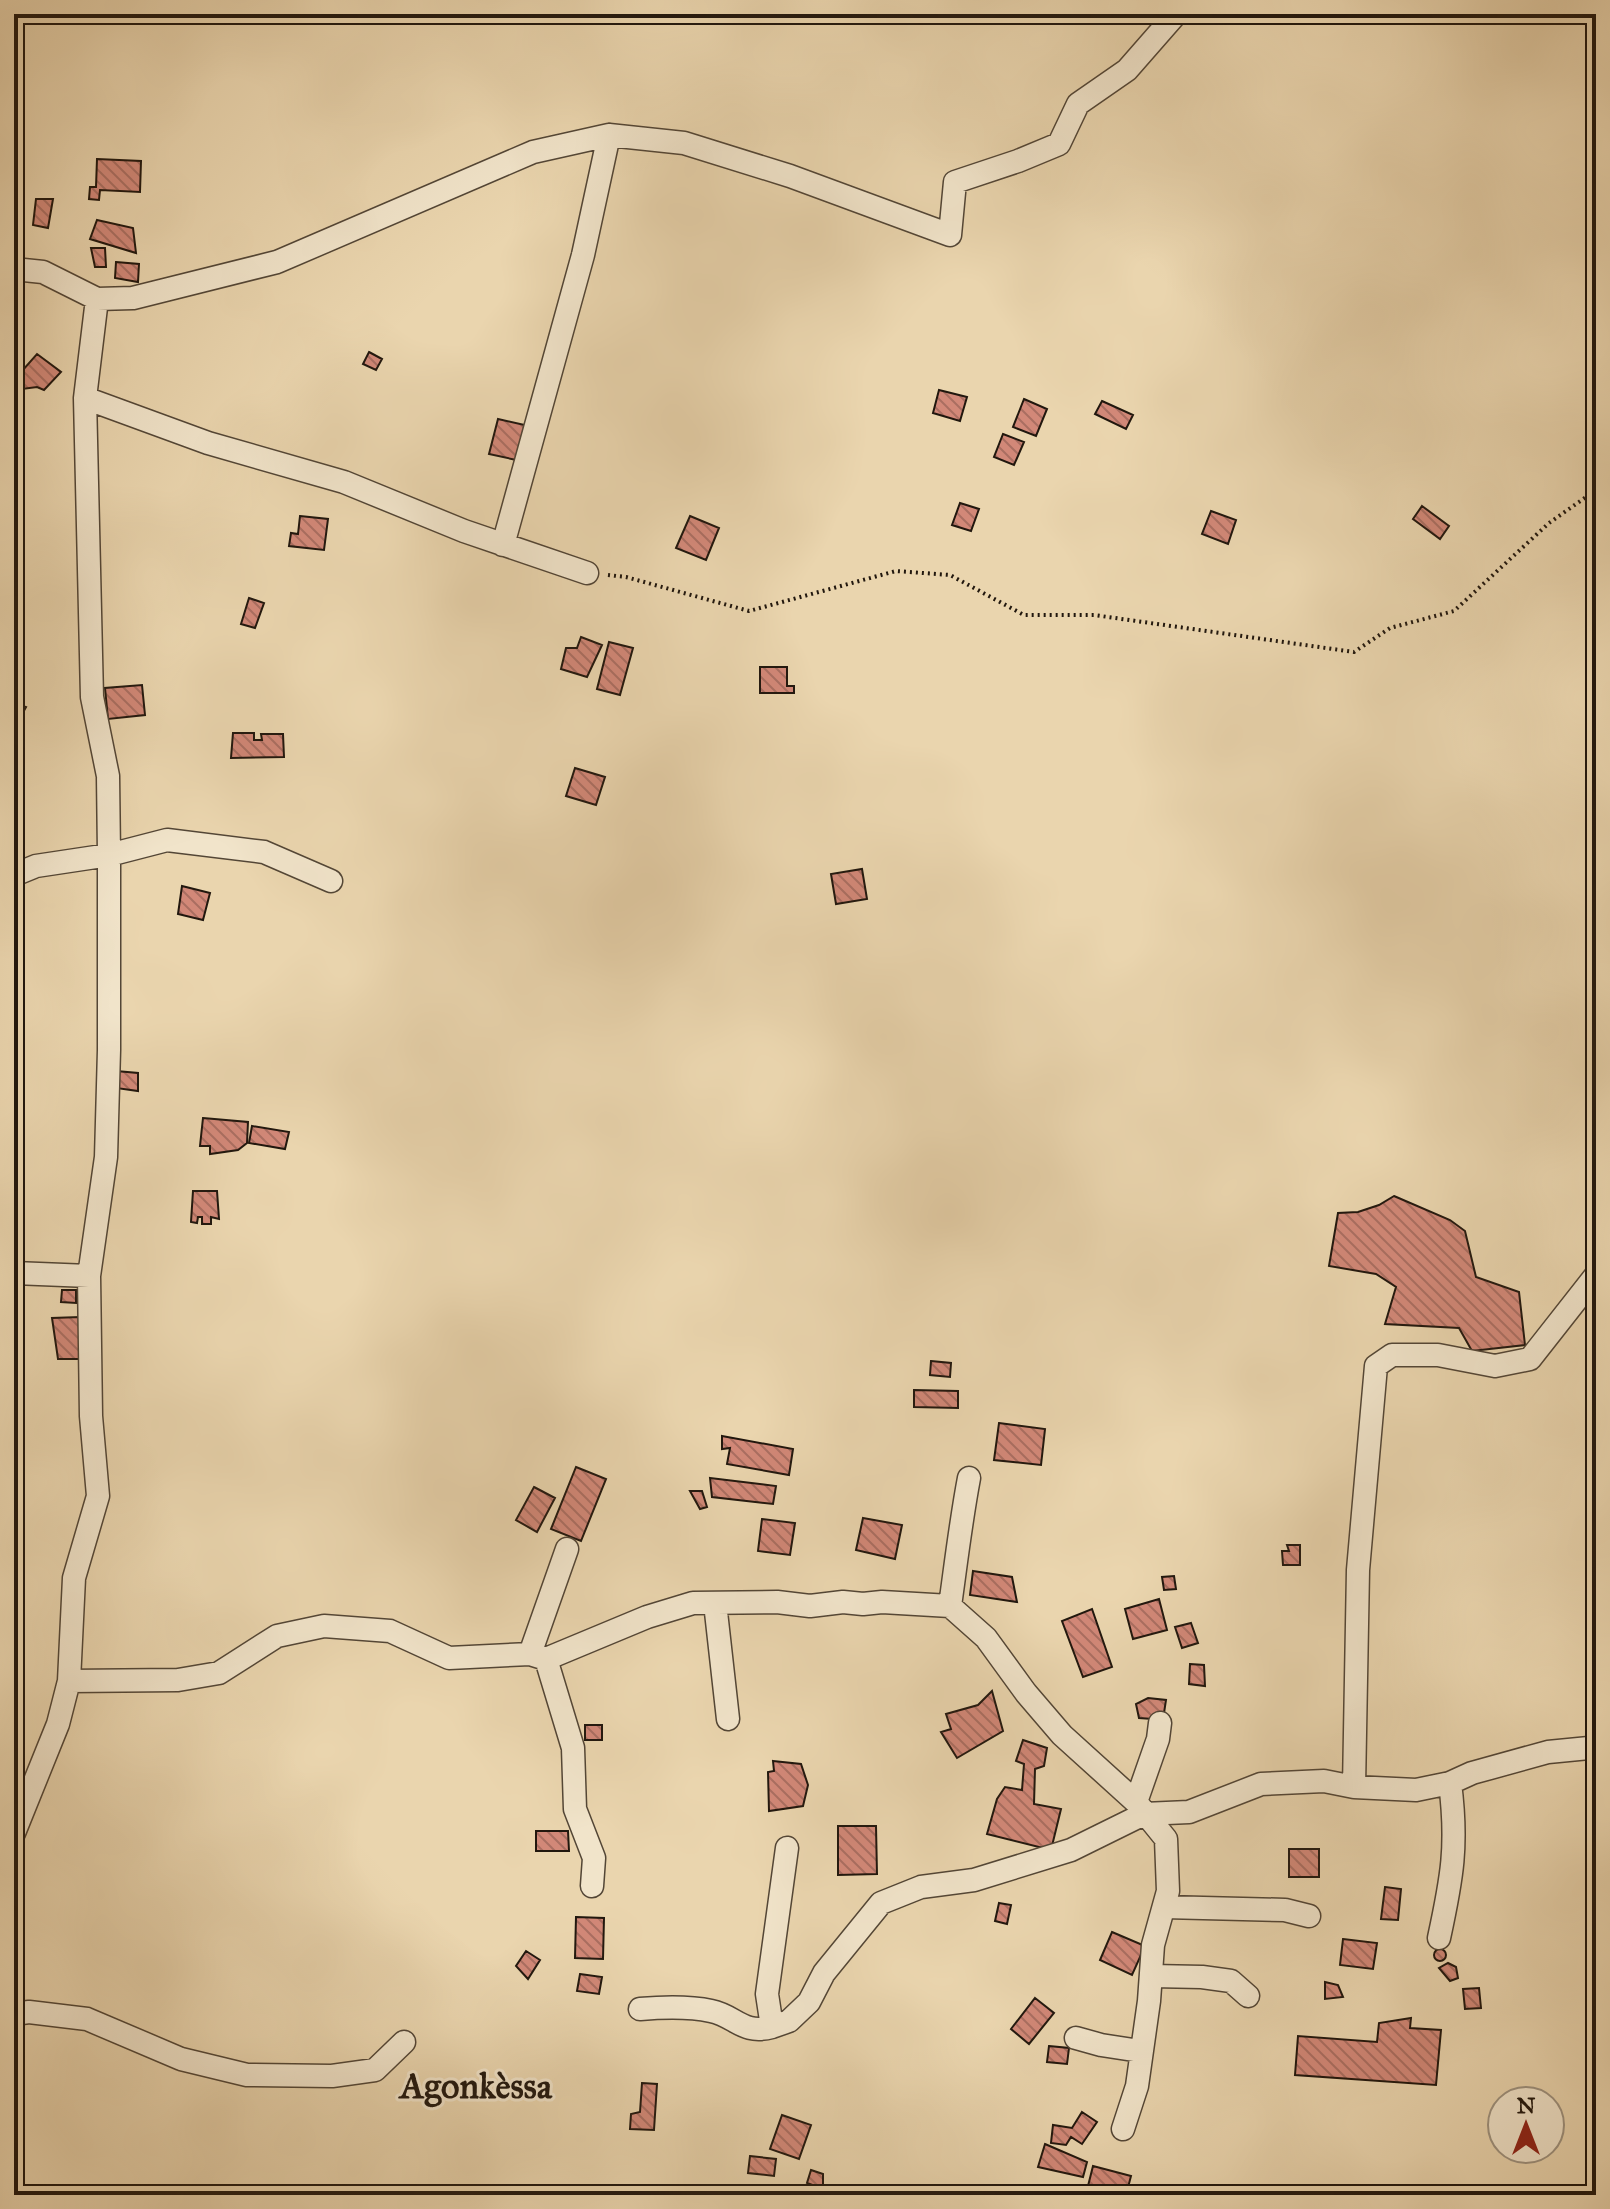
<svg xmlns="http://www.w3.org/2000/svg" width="1610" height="2209" viewBox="0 0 1610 2209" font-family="'IM FELL Great Primer',serif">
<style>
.building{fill:url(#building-back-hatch);stroke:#21170e;stroke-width:2}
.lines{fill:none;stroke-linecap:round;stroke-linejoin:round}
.minor-casing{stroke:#534636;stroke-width:25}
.path{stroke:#21170e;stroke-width:4;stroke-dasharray:2 4;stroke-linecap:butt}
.minor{stroke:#f1e4ca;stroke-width:22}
.labels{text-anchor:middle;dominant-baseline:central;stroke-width:6;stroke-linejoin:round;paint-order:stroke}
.quarter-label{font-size:36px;font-weight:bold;fill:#21170e;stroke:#f1e4ca}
</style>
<defs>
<pattern id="building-back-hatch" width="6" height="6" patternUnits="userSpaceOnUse" patternTransform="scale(2)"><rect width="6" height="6" fill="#d28878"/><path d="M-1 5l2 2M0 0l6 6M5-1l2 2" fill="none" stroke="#aa6e61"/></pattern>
</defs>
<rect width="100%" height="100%" fill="#ead5ae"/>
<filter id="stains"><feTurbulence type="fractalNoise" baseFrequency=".0025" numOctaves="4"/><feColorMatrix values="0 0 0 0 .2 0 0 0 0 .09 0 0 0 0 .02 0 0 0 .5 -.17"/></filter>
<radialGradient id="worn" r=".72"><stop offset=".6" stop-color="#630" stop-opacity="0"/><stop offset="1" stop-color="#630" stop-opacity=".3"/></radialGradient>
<path class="building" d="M97 159 141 161 140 192 100 190 99 200 89 199 90 187H96Z
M36 199H53L48 228 33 225Z
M97 220 133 228 136 253 90 239Z
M91 248H105L106 267H95Z
M116 262 139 264 138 282 115 278Z
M369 352 382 359 376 370 363 364Z
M37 354 61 372 44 390 37 387 22 389 14 380Z
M939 390 967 397 960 421 933 413Z
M1024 399 1047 409 1036 436 1013 427Z
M1102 401 1133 415 1126 429 1095 414Z
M498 419 529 426 521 461 489 454Z
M1003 434 1024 442 1014 465 994 457Z
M960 503 979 509 971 531 952 525Z
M1422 506 1449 526 1440 539 1413 519Z
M1211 511 1236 520 1228 544 1202 534Z
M300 516 328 519 324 550 289 546 291 533 298 534Z
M690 516 719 528 706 560 676 548Z
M249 598 264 603 255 628 241 624Z
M14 599 22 600 20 624H14Z
M581 637 602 645 587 677 561 669 566 648H577Z
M609 642 633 648 620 695 597 689Z
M760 667H787V686H794V693H760Z
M142 685 145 715 108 719 105 688Z
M14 703 26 707 14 729Z
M233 733H254V740H262L261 734H283L284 757 231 758Z
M575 768 605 777 596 805 566 796Z
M862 869 867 899 836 904 831 874Z
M182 886 210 893 203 920 178 914Z
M116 1071 138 1073V1091L116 1088Z
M203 1118 248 1122 247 1143 238 1150 210 1154V1146H200Z
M252 1126 289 1132 285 1149 249 1143Z
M193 1191H217L219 1219 211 1217V1224H202V1217H198L197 1223 191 1222Z
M1394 1196 1450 1220 1465 1231 1476 1277 1519 1292 1525 1345 1472 1351 1459 1328 1385 1324 1396 1287 1376 1274 1329 1266 1338 1213 1358 1212 1379 1205Z
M62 1290H76V1303L61 1302Z
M80 1317 83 1359H58L52 1318Z
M931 1361 951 1363 950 1377 930 1375Z
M914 1390 958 1391V1408L914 1407Z
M999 1423 1045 1429 1041 1465 994 1460Z
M722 1436 793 1449 789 1475 727 1464 730 1448 722 1449Z
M576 1467 606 1479 581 1541 551 1529Z
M710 1478 776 1486 773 1504 712 1497Z
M534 1487 555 1498 537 1532 516 1520Z
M690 1491H702L707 1507 700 1509Z
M863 1518 902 1525 895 1559 856 1550Z
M762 1519 795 1523 790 1555 758 1551Z
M1287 1545H1300V1565H1283L1282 1551H1289Z
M973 1571 1012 1577 1017 1602 970 1595Z
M1174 1576 1176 1589 1164 1590 1162 1577Z
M1159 1599 1167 1630 1133 1639 1125 1609Z
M1092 1609 1112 1667 1083 1677 1062 1621Z
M1191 1623 1198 1643 1182 1648 1175 1627Z
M1190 1664 1204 1665 1205 1686 1189 1684Z
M992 1691 1003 1731 957 1758 941 1732 951 1729 946 1714 978 1705Z
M1148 1698 1166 1700 1164 1713 1153 1719 1139 1718 1136 1704Z
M585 1725H602V1740H585Z
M1023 1740 1047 1748 1044 1766 1035 1769 1034 1804 1061 1809 1051 1850 987 1834 997 1799 1005 1787 1022 1790 1024 1764 1016 1761Z
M773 1761 801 1764 808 1785 803 1806 769 1811 768 1772 774 1771Z
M838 1826H876L877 1874 838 1875Z
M536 1831H568L569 1851H536Z
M1289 1849H1319V1877H1289Z
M1385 1887 1401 1889 1398 1920 1381 1919Z
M999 1903 1011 1905 1007 1924 995 1921Z
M576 1917 604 1918 603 1959 575 1958Z
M1112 1932 1145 1946 1132 1975 1100 1960Z
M1343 1939 1377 1943 1373 1969 1340 1965Z
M1434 1955a6 6 0 1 1 12 0a6 6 0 1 1-12 0Z
M526 1951 540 1960 528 1979 516 1966Z
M1448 1963 1456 1967 1458 1978 1450 1981 1439 1968Z
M580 1974 602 1977 599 1994 577 1991Z
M1325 1982 1338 1985 1343 1997 1325 1999Z
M1479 1988 1481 2008 1465 2009 1463 1989Z
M1035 1998 1054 2013 1029 2044 1011 2029Z
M1411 2018 1410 2028 1441 2030 1436 2085 1295 2075 1298 2036 1377 2042 1379 2023Z
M1049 2046 1069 2048 1067 2064 1047 2062Z
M642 2083 657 2084 654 2130 630 2129 631 2114 640 2112Z
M1082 2112 1097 2122 1082 2144 1071 2137 1066 2145 1051 2143 1053 2125 1072 2128Z
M782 2115 811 2125 799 2159 770 2149Z
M1045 2144 1087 2162 1083 2177 1038 2167Z
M750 2156 776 2159 774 2176 748 2173Z
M1093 2166 1131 2176 1126 2195 1086 2194Z
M811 2170 823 2174V2189L807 2183Z"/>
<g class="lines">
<defs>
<path id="minor" d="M14 269 43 272 97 299 133 298 277 262 533 152 609 135 684 143 790 176 950 235 955 182 1018 161 1059 144 1078 104 1127 70 1176 14
M85 398 208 443 344 482 464 531 587 573
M503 545 583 255 609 135
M14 875 36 866 109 855 167 840 264 852 331 881
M14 1273 89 1276
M567 1549 530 1654 546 1659 647 1617 693 1603 777 1602 810 1606 843 1602 863 1604 882 1602 950 1606 986 1638 1026 1693 1062 1735 1136 1802 1166 1839 1168 1891 1153 1945 1149 2001 1137 2086 1123 2129
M715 1603 728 1719
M950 1606C956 1563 961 1520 969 1478
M546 1659 573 1748 575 1809 594 1858 592 1886
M69 1681 178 1680 219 1673 277 1636 324 1626 390 1631 449 1658 530 1654
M1354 1787 1358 1570 1376 1366 1392 1355H1438L1495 1366 1530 1359 1596 1275
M1136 1802 1158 1739 1160 1723
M14 1833 58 1724 69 1681 74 1578 98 1496 91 1416 89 1276 106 1157 109 1050V855L108 776 92 697 85 398 97 299
M1164 1907 1285 1910 1309 1916
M1439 1938C1452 1878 1458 1845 1450 1783
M1152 1976 1202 1977 1231 1981 1248 1996
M640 2009C664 2007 688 2006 711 2011 736 2016 742 2035 772 2027L767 1994 787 1848
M14 2014 29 2012 87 2019 181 2059 247 2075 332 2076 375 2070 404 2042
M772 2027 789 2021 809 2002 824 1973 881 1903 921 1887 974 1880 1071 1850 1144 1814 1189 1812 1261 1784 1324 1781 1354 1787 1416 1790 1450 1783 1472 1773 1548 1752 1589 1748 1596 1751
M1076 2038 1101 2045 1140 2051"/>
</defs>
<use href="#minor" class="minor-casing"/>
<path class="path" d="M608 575 626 577 749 611 896 571 950 575 1024 615H1094L1354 652 1390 628 1454 611 1549 523 1596 490"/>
<use href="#minor" class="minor"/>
</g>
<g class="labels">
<g class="quarter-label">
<text x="476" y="2086">Agonkèssa</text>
</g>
</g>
<rect width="1610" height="2209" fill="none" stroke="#ead5ae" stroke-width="48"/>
<rect x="16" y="16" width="1578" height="2177" fill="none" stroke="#21170e" stroke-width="4"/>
<rect x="24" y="24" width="1562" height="2161" fill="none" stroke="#21170e" stroke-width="2"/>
<g transform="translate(1526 2125)"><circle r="38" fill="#f1e4ca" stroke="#9e927f" stroke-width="2"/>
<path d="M0-6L14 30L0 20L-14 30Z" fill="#8f2418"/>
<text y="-12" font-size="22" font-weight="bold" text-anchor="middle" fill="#21170e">N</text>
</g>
<rect width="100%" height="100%" filter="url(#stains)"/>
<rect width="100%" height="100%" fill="url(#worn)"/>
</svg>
